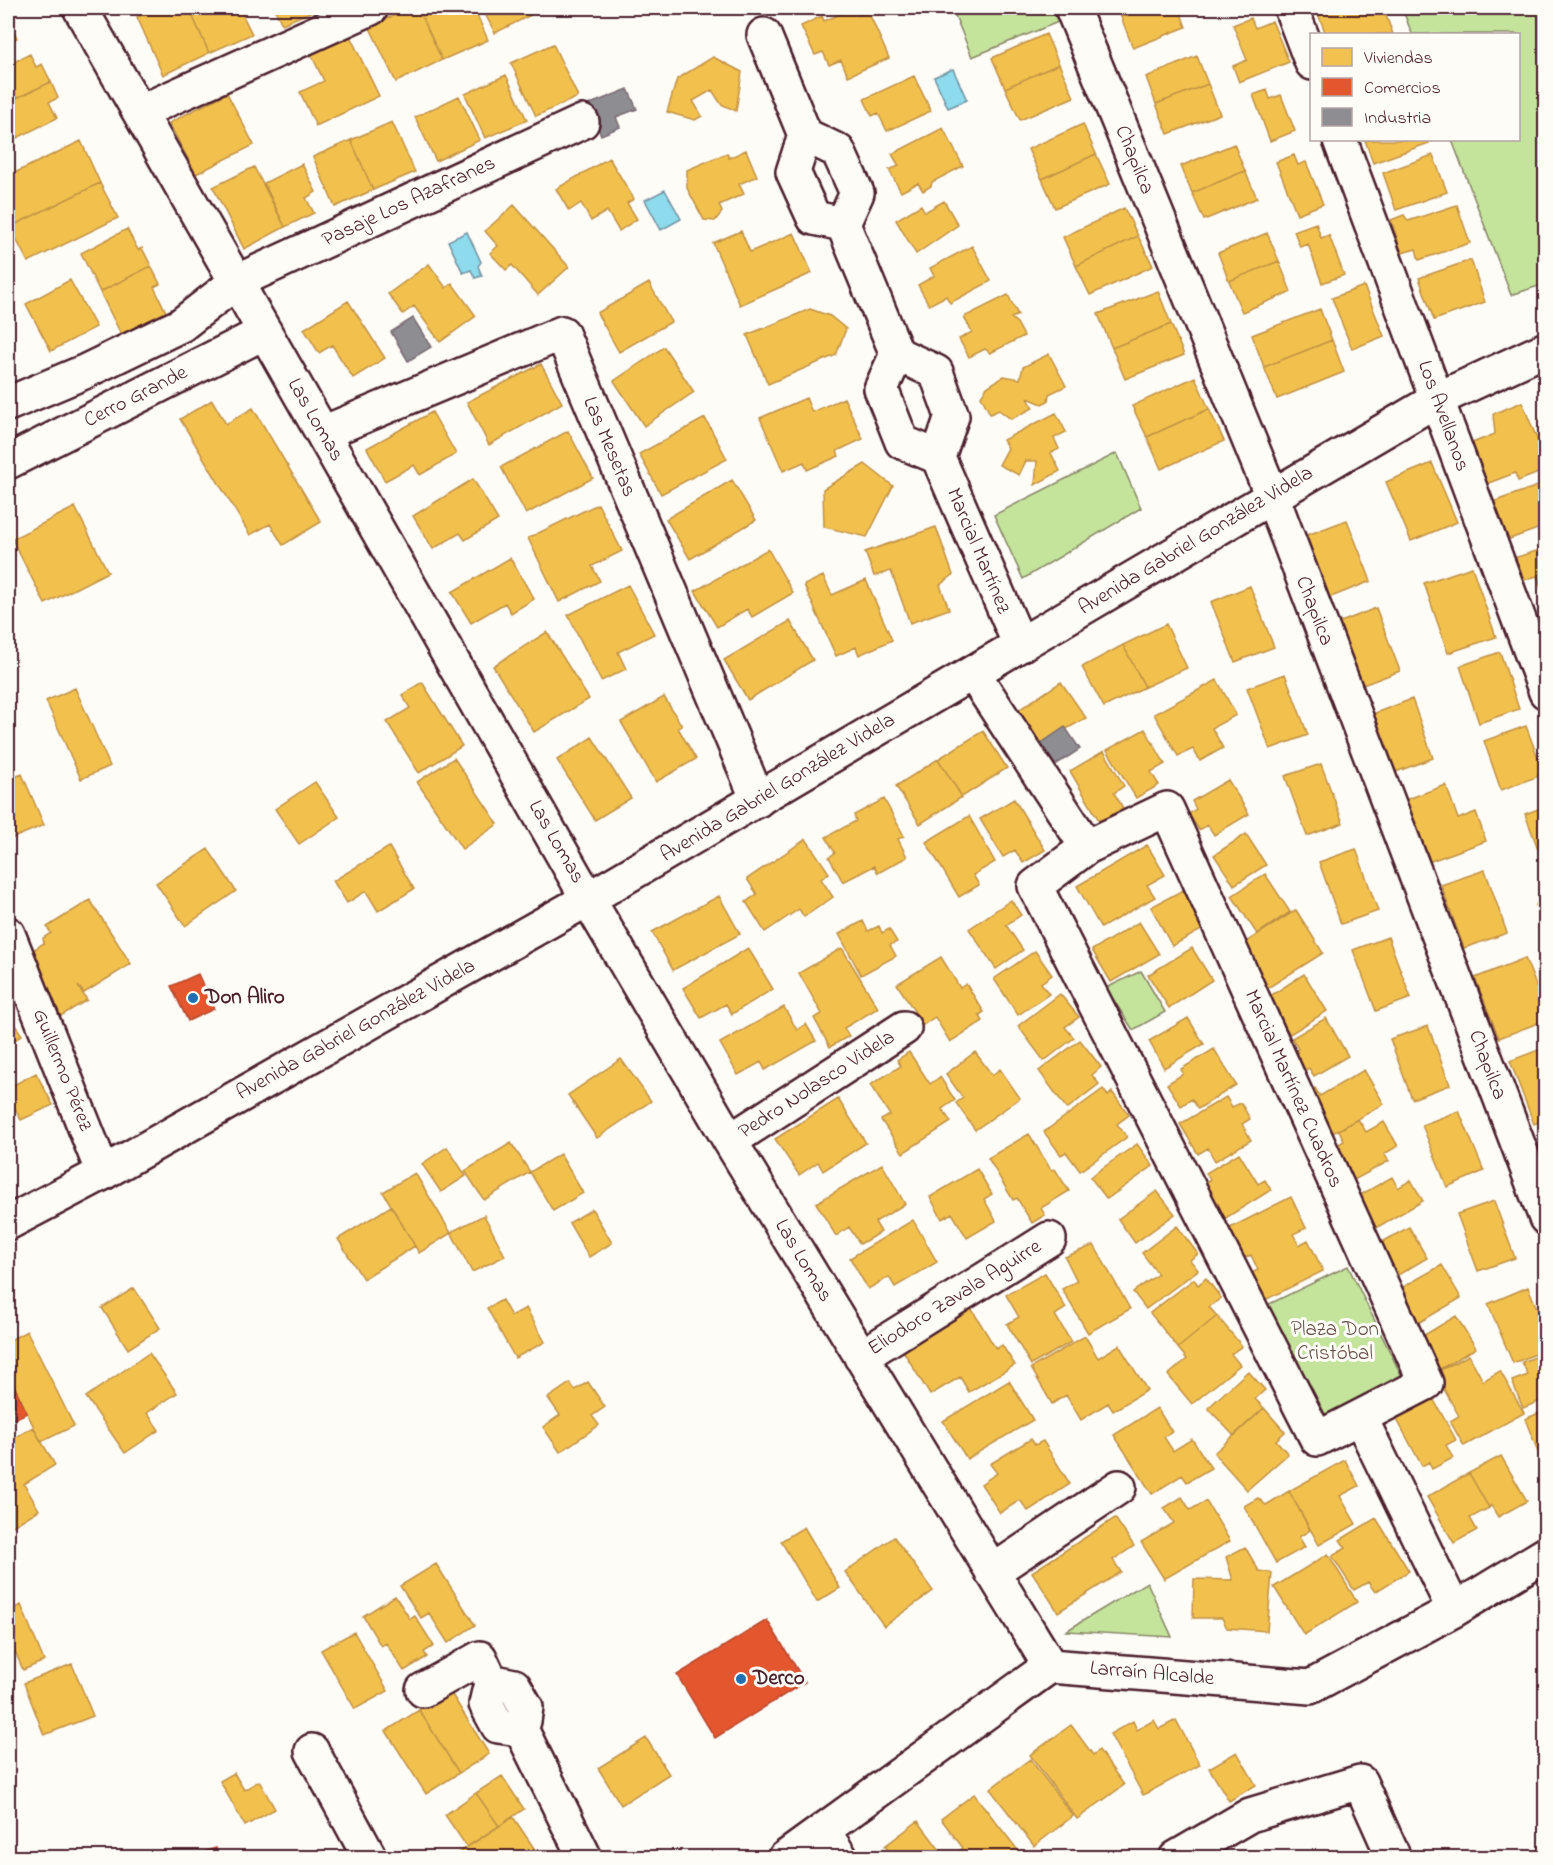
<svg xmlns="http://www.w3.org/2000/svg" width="1553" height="1865" viewBox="0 0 1553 1865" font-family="'Indie Flower',sans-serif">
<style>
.green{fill:#c4e49c;stroke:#878264;stroke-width:1.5}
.water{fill:#8ddbec;stroke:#72909f;stroke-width:1.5}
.homes{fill:#f2c14e;stroke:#c09044;stroke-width:1.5}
.shops{fill:#e4572e;stroke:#b6462d;stroke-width:1.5}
.industry{fill:#8d8d92;stroke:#796c73;stroke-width:1.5}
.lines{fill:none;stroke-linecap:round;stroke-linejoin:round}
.minor-casing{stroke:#4a1f2b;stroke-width:38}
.major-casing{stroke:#4a1f2b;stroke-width:38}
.minor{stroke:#fdfcf7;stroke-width:33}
.major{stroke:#fdfcf7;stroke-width:33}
.poi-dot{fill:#1f6fb2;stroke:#fdfcf7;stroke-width:2}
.labels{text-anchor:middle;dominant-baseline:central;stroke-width:6;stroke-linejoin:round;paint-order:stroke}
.street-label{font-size:21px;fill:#4a1f2b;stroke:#fdfcf7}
.poi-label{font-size:21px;font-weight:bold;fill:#4a1f2b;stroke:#fdfcf7;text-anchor:start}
.park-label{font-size:21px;fill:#685047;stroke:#fdfcf7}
</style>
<rect width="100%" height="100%" fill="#fdfcf7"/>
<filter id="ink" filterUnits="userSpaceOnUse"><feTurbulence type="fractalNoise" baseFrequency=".0167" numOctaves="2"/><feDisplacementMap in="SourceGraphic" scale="12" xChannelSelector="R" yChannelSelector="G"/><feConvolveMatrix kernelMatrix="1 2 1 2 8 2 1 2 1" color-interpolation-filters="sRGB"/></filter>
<g filter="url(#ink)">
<path class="green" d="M952 8H1051L1058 22 972 57Z
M1402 8H1545V284L1511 295 1452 140H1518V34H1412Z
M1117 453 1141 508 1023 579 994 515Z
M1141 971 1165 1012 1133 1030 1106 988Z
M1348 1266 1403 1379 1321 1418 1267 1305Z
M1147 1582 1172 1637 1066 1631Z"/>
<path class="water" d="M953 69 967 100 948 108 934 77Z
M665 190 681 219 661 230 645 200Z
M467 232 481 262 478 266 482 276 475 278 471 270 463 273 448 241Z"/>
<path class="homes" d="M158 8H189L209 53 163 75 137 17Z
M189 8H239L252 34 209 53Z
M274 8H320L282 24Z
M412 8H418L442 60 396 82 369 26Z
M418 8H474L488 40 442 60Z
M482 8H535L537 12 495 33Z
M855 8 859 15 868 11 889 58 848 76 841 60 829 65 823 52 815 55 801 26 822 16 824 21Z
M1118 8H1146L1121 17Z
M1146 8H1179L1186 27 1133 48 1121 17Z
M1336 8H1383L1393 34H1326L1318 14Z
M8 17 17 38 8 43Z
M1251 18 1255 28 1272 21 1289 62 1239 82 1233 66 1247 60 1233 25Z
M349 34 379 96 316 126 300 92 324 81 310 52Z
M1046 34 1059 64 1005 88 992 58Z
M553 44 578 97 536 116 511 63Z
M30 54 36 67 42 64 51 82 8 102V65Z
M1197 56 1208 84 1156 104 1146 77Z
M713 57 742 72 736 111 721 104 712 90 693 101 702 116 695 120 667 112 677 79Z
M1059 64 1074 97 1020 120 1005 88Z
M506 75 527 120 485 138 465 94Z
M914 76 931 111 887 131 878 113 872 116 864 99Z
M51 82 58 98 49 102 57 118 15 139 8 125V102Z
M1208 84 1220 114 1168 134 1156 104Z
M1267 90 1270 99 1281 95 1295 131 1270 141 1253 95Z
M227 93 254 145 196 174 169 123Z
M459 96 480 140 436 161 415 117Z
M392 122 415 172 373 190 351 140Z
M1083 124 1096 154 1042 179 1028 149Z
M943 128 963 166 932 182 931 186 923 191 918 183 901 192 889 170 899 166 892 154Z
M351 140 373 190 335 207 313 157Z
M1365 140H1428L1429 143 1373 163Z
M81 141 100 183 10 227 8 222V176Z
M1234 144 1245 171 1192 193 1181 166Z
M746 150 757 176 739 184 744 194 719 205 722 212 715 221 704 220 687 188V170L727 153 729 158Z
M1096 154 1110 184 1055 208 1042 179Z
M1294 155 1298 165 1306 162 1323 204 1297 214 1276 162Z
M1433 155 1447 192 1396 210 1383 173Z
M609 158 634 199 627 203 637 219 619 231 607 211 591 221 581 203 569 211 556 189Z
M302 164 316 192 306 198 314 213 285 227 264 183Z
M254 167 285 227 244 249 213 187Z
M1245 171 1257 198 1204 220 1192 193Z
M100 183 118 218 28 262 10 227Z
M944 201 958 225 916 254 896 220 921 205 925 212Z
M514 205 569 267 538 295 512 265 506 270 490 253 498 246 485 231Z
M1457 205 1470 243 1419 260 1416 249 1402 253 1391 220 1404 215 1408 221Z
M1124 208 1138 236 1076 266 1063 237Z
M1316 223 1321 238 1329 235 1344 275 1322 283 1308 244 1300 247 1294 231Z
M127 229 138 250 142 248 151 266 100 292 81 253Z
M741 231 750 252 794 233 812 273 740 305 713 243Z
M1267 233 1279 261 1229 281 1218 253Z
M1138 236 1153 266 1090 295 1076 266Z
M972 246 991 281 950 303 946 296 929 305 918 285 934 276 930 268Z
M1471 260 1485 302 1434 320 1419 278Z
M1279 261 1291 292 1242 312 1229 281Z
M429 264 446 288 452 283 476 316 440 342 414 306 403 314 388 294Z
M151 266 160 284 154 287 168 316 123 338 100 292Z
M70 280 96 327 51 351 26 304Z
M649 283 671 322 619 352 597 313Z
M1364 286 1384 336 1352 349 1332 298Z
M1158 291 1171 324 1112 348 1098 314Z
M1008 295 1018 315 1011 318 1017 323 1024 336 990 353 985 349 969 357 959 339 972 332 964 317Z
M348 301 385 358 353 378 332 345 319 353 304 329Z
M810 309 830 316 846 329 836 355 768 384 747 335Z
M1320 309 1332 340 1264 367 1252 335Z
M1171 324 1184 355 1125 379 1112 348Z
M1332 340 1344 372 1277 399 1264 367Z
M664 347 694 392 644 426 614 381Z
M1049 354 1066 386 1049 394 1048 401 1042 404 1028 398 1033 408 1011 419 999 410 990 414 981 396 987 387 1004 376 1020 379 1023 367Z
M541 364 562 403 489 445 467 402Z
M1195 377 1209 409 1147 437 1132 406Z
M806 398 812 412 844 398 863 439 837 451 839 456 807 470 804 462 783 471 760 418Z
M212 400 226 424 253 408 321 522 283 545 270 524 250 535 180 419Z
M1522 402 1546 461V470L1518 481 1515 473 1478 487 1462 447 1495 434 1493 414Z
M1209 409 1224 441 1161 469 1147 437Z
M432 412 456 454 420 475 414 465 385 481 367 448Z
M1056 413 1066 432 1054 438 1059 449 1051 453 1060 471 1035 485 1037 461H1026L1019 475 999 465 1008 448 1003 440Z
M1546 417V436L1540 419Z
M705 418 727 459 661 494 639 454Z
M568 431 593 478 526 514 501 467Z
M1432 463 1457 522 1411 541 1386 482Z
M865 464 893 486 867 537 824 527 823 489Z
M473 479 498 520 465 540 460 533 433 549 413 516Z
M732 480 756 520 690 559 666 519Z
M1546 483V526L1504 541 1490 503Z
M598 504 622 551 592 566 600 581 559 602 528 538Z
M75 507 108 572 45 604 12 539Z
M1347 520 1371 581 1326 599 1302 537Z
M936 527 953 575 940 585 949 609 910 623 891 571 874 576 865 552Z
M1546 548V590L1542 591 1537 576 1521 581 1514 558Z
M768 549 793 593 752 617 747 609 717 627 695 591Z
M510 558 534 599 511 613 505 603 471 623 452 592Z
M1472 567 1496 637 1448 653 1424 583Z
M823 576 832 595 866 580 892 640 859 655 856 647 836 656 804 585Z
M628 585 654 634 618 652 626 669 601 681 568 615Z
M1250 586 1274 647 1235 662 1211 602Z
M1376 608 1400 671 1360 686 1336 624Z
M1546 613V632L1540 615Z
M790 621 813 660 748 700 724 660Z
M1166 624 1187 668 1145 687 1123 645Z
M547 632 589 699 534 732 493 666Z
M1123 645 1145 687 1104 707 1082 667Z
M1500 652 1519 709 1479 723 1460 666Z
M1285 674 1308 735 1270 749 1247 688Z
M1217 680 1236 715 1212 728 1223 748 1200 761 1193 749 1178 756 1154 714Z
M422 682 462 746 419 773 387 722 410 708 402 695Z
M1061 682 1086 718 1040 744 1017 711Z
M75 688 110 766 81 779 46 701Z
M664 697 682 726 678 728 696 759 656 782 621 722Z
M1412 699 1433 758 1393 773 1370 715Z
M1526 726 1544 774 1501 790 1484 741Z
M1145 729 1165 764 1151 772 1159 785 1136 798 1107 750Z
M983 731 1007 768 962 797 938 759Z
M592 737 631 798 595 820 557 760Z
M1104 751 1124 786 1114 793 1123 808 1100 822 1070 771Z
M454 758 498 824 462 849 417 782Z
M938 759 962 797 920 824 896 786Z
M1321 764 1343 823 1307 836 1285 776Z
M22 774 44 825 8 840V780Z
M1228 780 1249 814 1214 835 1208 825 1199 830 1189 814 1196 809 1192 801Z
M315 782 339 817 299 844 275 809Z
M1446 785 1458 819 1476 812 1486 841 1428 862 1405 800Z
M884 799 904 836 898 839 907 857 878 873 874 866 843 882 829 857 835 853 826 837 856 821 854 815Z
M1014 799 1045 850 1023 863 1015 850 1003 857 980 819Z
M1546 806V864L1544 865 1525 814Z
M969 816 995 862 973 875 979 885 959 897 926 842Z
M1246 834 1266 865 1234 885 1214 855Z
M806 839 829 873 821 879 833 897 804 917 799 909 765 932 746 902 757 894 747 879Z
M1147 845 1165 875 1147 885 1155 897 1101 928 1077 886Z
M389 847 414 889 378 911 366 891 347 903 333 881Z
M208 849 236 891 185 926 156 883Z
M1356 849 1378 911 1341 924 1319 862Z
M1485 870 1507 933 1464 948 1441 885Z
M1265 874 1290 912 1257 934 1232 896Z
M1183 890 1205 928 1172 946 1151 907Z
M719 896 740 934 673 970 652 932Z
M90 900 131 964 84 993 78 986 87 1000 56 1019 24 956 44 943 43 938 51 933 47 927Z
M1011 900 1021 915 1006 925 1023 950 996 969 969 929Z
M1546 902V931L1536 905Z
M1296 910 1323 953 1266 989 1238 947Z
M863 921 868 931 879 926 882 933 889 929 897 942 890 945 896 956 861 975 839 934Z
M1139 922 1159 954 1111 982 1092 950Z
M1388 937 1411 998 1376 1011 1353 950Z
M748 948 773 989 732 1014 726 1004 701 1018 683 988Z
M842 948 878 1008 844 1028 849 1036 830 1047 814 1018 822 1014 799 973Z
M1192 948 1212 980 1169 1008 1148 975Z
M1035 951 1052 975 1041 983 1049 994 1018 1015 994 979Z
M941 957 960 988 966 984 984 1012 979 1015 983 1021 950 1042 935 1017 923 1025 897 984Z
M1525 958 1546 1010V1020L1499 1038 1475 978Z
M1304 974 1327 1011 1290 1034 1267 998Z
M1060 994 1079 1017 1065 1027 1074 1038 1044 1061 1018 1026Z
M784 1007 797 1030 806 1024 816 1041 765 1070 761 1062 738 1075 720 1043Z
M8 1015 22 1035 8 1045Z
M1188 1018 1204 1044 1164 1068 1149 1041Z
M1326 1018 1348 1056 1314 1076 1309 1068 1297 1076 1286 1057 1298 1049 1292 1038Z
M1428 1026 1450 1085 1412 1099 1390 1039Z
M1080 1040 1101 1067 1092 1075 1099 1084 1067 1109 1039 1071Z
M1546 1047V1119L1534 1124 1510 1061Z
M1214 1049 1236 1085 1198 1109 1192 1099 1181 1106 1167 1084 1183 1074 1181 1069Z
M909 1052 930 1084 940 1077 955 1100 942 1109 951 1122 903 1153 881 1120 890 1115 870 1085 901 1066 897 1060Z
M975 1052 992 1075 1000 1069 1020 1098 975 1130 956 1103 963 1098 946 1074Z
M621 1059 651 1101 597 1138 568 1095Z
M1364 1070 1384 1104 1333 1133 1309 1091 1315 1088 1320 1096Z
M36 1073 53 1105 21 1120 8 1095V1088Z
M1103 1089 1108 1096 1112 1092 1129 1115 1117 1124 1127 1137 1080 1171 1066 1152 1061 1155 1044 1132Z
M1226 1097 1232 1107 1241 1103 1250 1119 1242 1124 1251 1140 1215 1161 1208 1148 1198 1154 1180 1124Z
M838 1099 866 1143 823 1171 818 1162 799 1175 775 1139Z
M1459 1111 1484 1171 1447 1187 1422 1125Z
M1358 1119 1366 1132 1384 1122 1398 1146 1384 1154 1389 1161 1354 1180 1335 1146 1344 1141 1339 1130Z
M1029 1134 1051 1170 1055 1169 1069 1191 1041 1208 1045 1215 1032 1223 1017 1198 1013 1200 988 1158Z
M511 1143 530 1172 484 1200 465 1171Z
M1137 1144 1153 1166 1107 1199 1090 1177Z
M447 1147 466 1176 441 1192 422 1164Z
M1239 1153 1258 1184 1265 1180 1271 1190 1224 1219 1202 1185 1210 1180 1206 1173Z
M560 1154 583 1193 553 1211 530 1172Z
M882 1164 905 1204 875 1222 881 1232 860 1244 849 1227 836 1236 816 1203Z
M977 1169 992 1194 984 1199 996 1221 967 1238 952 1213 942 1219 930 1197Z
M415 1173 451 1233 419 1253 383 1192Z
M1392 1177 1398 1188 1411 1180 1423 1201 1374 1229 1355 1198Z
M1157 1191 1175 1214 1135 1243 1118 1219Z
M1291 1197 1306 1228 1293 1234 1299 1245 1308 1240 1323 1271 1259 1303 1245 1276 1258 1270 1251 1255 1239 1260 1224 1231Z
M1494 1201 1515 1258 1478 1271 1457 1214Z
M391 1206 415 1246 363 1279 338 1239Z
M592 1209 612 1243 589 1257 569 1223Z
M484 1215 505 1256 472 1272 451 1232Z
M913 1220 937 1262 895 1287 889 1277 868 1289 850 1258Z
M1177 1226 1198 1254 1190 1260 1198 1270 1146 1309 1133 1292 1158 1274 1142 1253Z
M1409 1227 1427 1258 1393 1278 1375 1246Z
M1094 1245 1130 1309 1088 1333 1062 1289 1077 1281 1065 1257Z
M1442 1265 1461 1298 1413 1326 1394 1292Z
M1045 1273 1066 1308 1055 1315 1071 1342 1031 1365 1007 1324 1019 1317 1006 1295Z
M1206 1278 1221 1298 1209 1307 1217 1316 1178 1348 1150 1313 1194 1279 1198 1285Z
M1528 1287 1546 1330V1350L1513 1363 1488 1304Z
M134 1288 160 1328 128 1349 102 1308Z
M502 1300 511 1316 526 1308 545 1342 515 1358 487 1308Z
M971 1308 996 1349 1002 1345 1015 1365 969 1392 960 1377 930 1395 902 1349Z
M1217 1316 1242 1346 1231 1354 1240 1365 1192 1404 1168 1375 1187 1359 1178 1348Z
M1456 1316 1476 1348 1435 1372 1416 1340Z
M27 1331 74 1426 41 1442 8 1373V1341Z
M1085 1336 1098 1358 1119 1345 1147 1390 1113 1411 1108 1403 1081 1420 1066 1395 1052 1404 1031 1368Z
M149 1353 177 1393 147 1413 159 1430 125 1453 86 1397Z
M1546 1353V1455L1540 1457 1525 1419 1544 1411 1540 1401 1523 1408 1512 1381 1528 1375 1522 1362Z
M1469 1355 1483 1381 1500 1371 1524 1413 1464 1446 1450 1421 1459 1416 1435 1373Z
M1248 1371 1265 1390 1255 1399 1264 1408 1234 1436 1208 1408Z
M1009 1381 1033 1420 967 1459 943 1421Z
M588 1382 605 1407 592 1416 599 1425 560 1452 543 1427 560 1415 548 1398 570 1383 575 1390Z
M1430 1393 1456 1440 1446 1445 1453 1458 1432 1469 1429 1462 1422 1466 1394 1414Z
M1157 1408 1172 1432 1164 1437 1173 1451 1192 1439 1211 1468 1187 1482 1182 1475 1152 1494 1114 1435Z
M1264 1408 1285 1432 1276 1440 1288 1454 1247 1490 1214 1453Z
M33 1427 55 1465 24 1484 39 1510 8 1529V1442Z
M1031 1439 1035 1445 1043 1441 1070 1484 1028 1511 1020 1500 1000 1513 981 1484 997 1473 990 1464Z
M1501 1456 1527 1501 1498 1517 1491 1505 1489 1508 1469 1473Z
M1345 1460 1359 1486 1340 1496 1356 1524 1319 1545 1289 1491Z
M1469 1473 1489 1508 1470 1518 1477 1530 1454 1543 1427 1497Z
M1289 1491 1310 1530 1299 1537 1305 1547 1276 1563 1244 1506 1258 1498 1266 1505Z
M1182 1497 1190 1510 1206 1501 1230 1541 1164 1579 1141 1542 1174 1523 1164 1508Z
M1115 1518 1134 1546 1113 1560 1121 1572 1058 1612 1032 1572Z
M1376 1518 1409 1571 1375 1592 1368 1582 1354 1590 1332 1556 1346 1548 1340 1540Z
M804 1527 840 1588 817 1602 781 1541Z
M894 1537 933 1591 884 1626 845 1572Z
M1245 1547 1259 1571 1272 1573 1267 1631 1227 1628 1222 1618H1193L1194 1579 1233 1580 1226 1557Z
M1328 1554 1357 1602 1304 1635 1274 1587Z
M436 1564 475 1625 448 1643 429 1613 421 1618 400 1586Z
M395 1596 410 1619 415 1616 434 1646 424 1652 427 1657 404 1671 386 1643 381 1646 363 1616Z
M21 1605 44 1661 23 1670 8 1635V1611Z
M354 1632 388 1691 355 1709 321 1650Z
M72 1664 93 1716 44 1735 24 1683Z
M449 1690 489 1754 459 1773 419 1710Z
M419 1710 459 1773 426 1794 386 1731Z
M1154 1720 1159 1729 1176 1720 1200 1765 1143 1795 1110 1734 1133 1721 1137 1730Z
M1071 1725 1093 1755 1099 1750 1124 1785 1077 1819 1030 1755Z
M646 1738 669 1774 621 1805 598 1768Z
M1237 1752 1256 1785 1229 1801 1209 1768Z
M1030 1759 1073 1816 1034 1846 990 1789Z
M234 1773 244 1790 259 1781 275 1809 245 1826 220 1781Z
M502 1776 524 1809 499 1826 476 1793Z
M476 1793 499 1826 467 1847 445 1815Z
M974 1794 1020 1853 1014 1858H959L956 1854 963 1848 941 1819Z
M513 1817 540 1857 461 1858 458 1853Z
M918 1821 946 1858H894L885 1846Z"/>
<path class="shops" d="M198 974 214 1009 188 1021 171 986Z
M8 1373 27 1413 8 1422Z
M767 1620 805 1682 715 1738 677 1675Z
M216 1848 219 1858H184Z"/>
<path class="industry" d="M628 89 637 109 616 117 620 127 601 135 588 105Z
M413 318 431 347 408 361 391 332Z
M1065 727 1080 749 1054 766 1040 744Z"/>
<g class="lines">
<defs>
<path id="minor" d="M80 8 588 899 730 1141 1050 1666
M1072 8 1272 496 1546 1218
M1291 8 1312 63
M764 35 805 135 838 151 857 193 843 224 897 354 936 372 952 416 938 457 1020 645
M140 112 371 8
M805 135 793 172 814 218 843 224
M1340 140 1546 692
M897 354 881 389 902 442 938 457
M8 404 84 372 181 325 236 282 582 122
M323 433 562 333 758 800
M8 462 265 332
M973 673 1087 847
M8 934 103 1173
M730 1141 904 1028
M861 1357 1049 1239
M1360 1417 1426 1383 1167 809 1087 847 1035 886 1317 1439 1360 1417 1454 1610
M992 1572 1119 1487
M500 1683 514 1686 526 1707 524 1721 512 1728 498 1726 486 1704 489 1691Z
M423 1690 480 1658 493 1686
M519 1725 585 1858
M312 1751 370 1858
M823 1831 841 1858
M785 1858 1050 1666 1310 1687 1454 1610 1546 1554
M1176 1858 1250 1815 1360 1782 1394 1858"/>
<path id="major" d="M8 1223 103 1173 588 899 1436 400 1546 349"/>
</defs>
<use href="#minor" class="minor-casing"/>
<use href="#major" class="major-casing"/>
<use href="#minor" class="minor"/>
<use href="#major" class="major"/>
</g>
</g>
<g class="poi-dot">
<circle cx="193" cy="998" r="6"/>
<circle cx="741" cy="1679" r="6"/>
</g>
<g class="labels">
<g class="street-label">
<text transform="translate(1134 160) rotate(68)">Chapilca</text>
<text transform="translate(409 202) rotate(-25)">Pasaje Los Azafranes</text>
<text transform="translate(136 397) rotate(-27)">Cerro Grande</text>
<text transform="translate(1443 416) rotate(70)">Los Avellanos</text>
<text transform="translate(315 420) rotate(60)">Las Lomas</text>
<text transform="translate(609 447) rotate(67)">Las Mesetas</text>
<text transform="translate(1196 541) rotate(-31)">Avenida Gabriel González Videla</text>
<text transform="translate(978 551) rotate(67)">Marcial Martínez</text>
<text transform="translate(1314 611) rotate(69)">Chapilca</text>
<text transform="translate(778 788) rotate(-31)">Avenida Gabriel González Videla</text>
<text transform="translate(556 842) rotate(60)">Las Lomas</text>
<text transform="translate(356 1030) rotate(-29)">Avenida Gabriel González Videla</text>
<text transform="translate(1487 1065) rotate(69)">Chapilca</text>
<text transform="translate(62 1070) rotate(68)">Guillermo Pérez</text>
<text transform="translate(817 1085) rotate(-33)">Pedro Nolasco Videla</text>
<text transform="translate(1293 1089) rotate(66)">Marcial Martínez Cuadros</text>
<text transform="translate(803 1261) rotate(59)">Las Lomas</text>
<text transform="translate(955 1298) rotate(-32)">Eliodoro Zavala Aguirre</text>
<text transform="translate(1152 1674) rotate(5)">Larraín Alcalde</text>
</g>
<g class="poi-label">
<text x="205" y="998">Don Aliro</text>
<text x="753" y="1679">Derco</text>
</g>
<g class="park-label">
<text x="1335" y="1330">Plaza Don<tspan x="1335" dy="24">Cristóbal</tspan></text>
</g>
</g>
<rect width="1553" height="1865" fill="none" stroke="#fdfcf7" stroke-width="30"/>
<rect x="15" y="15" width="1523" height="1835" fill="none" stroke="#4a1f2b" stroke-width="2" filter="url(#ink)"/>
<rect x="1310" y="33" width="210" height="108" fill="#fdfcf7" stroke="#b5a4a5" stroke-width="1.5"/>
<rect x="1322" y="48" width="30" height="18" fill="#f2c14e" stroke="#b5a4a5" stroke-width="1.5"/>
<text x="1364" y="63" font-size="18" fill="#4a1f2b">Viviendas</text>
<rect x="1322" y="78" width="30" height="18" fill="#e4572e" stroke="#b5a4a5" stroke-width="1.5"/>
<text x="1364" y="93" font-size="18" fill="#4a1f2b">Comercios</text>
<rect x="1322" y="108" width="30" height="18" fill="#8d8d92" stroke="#b5a4a5" stroke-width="1.5"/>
<text x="1364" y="123" font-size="18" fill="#4a1f2b">Industria</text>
</svg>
